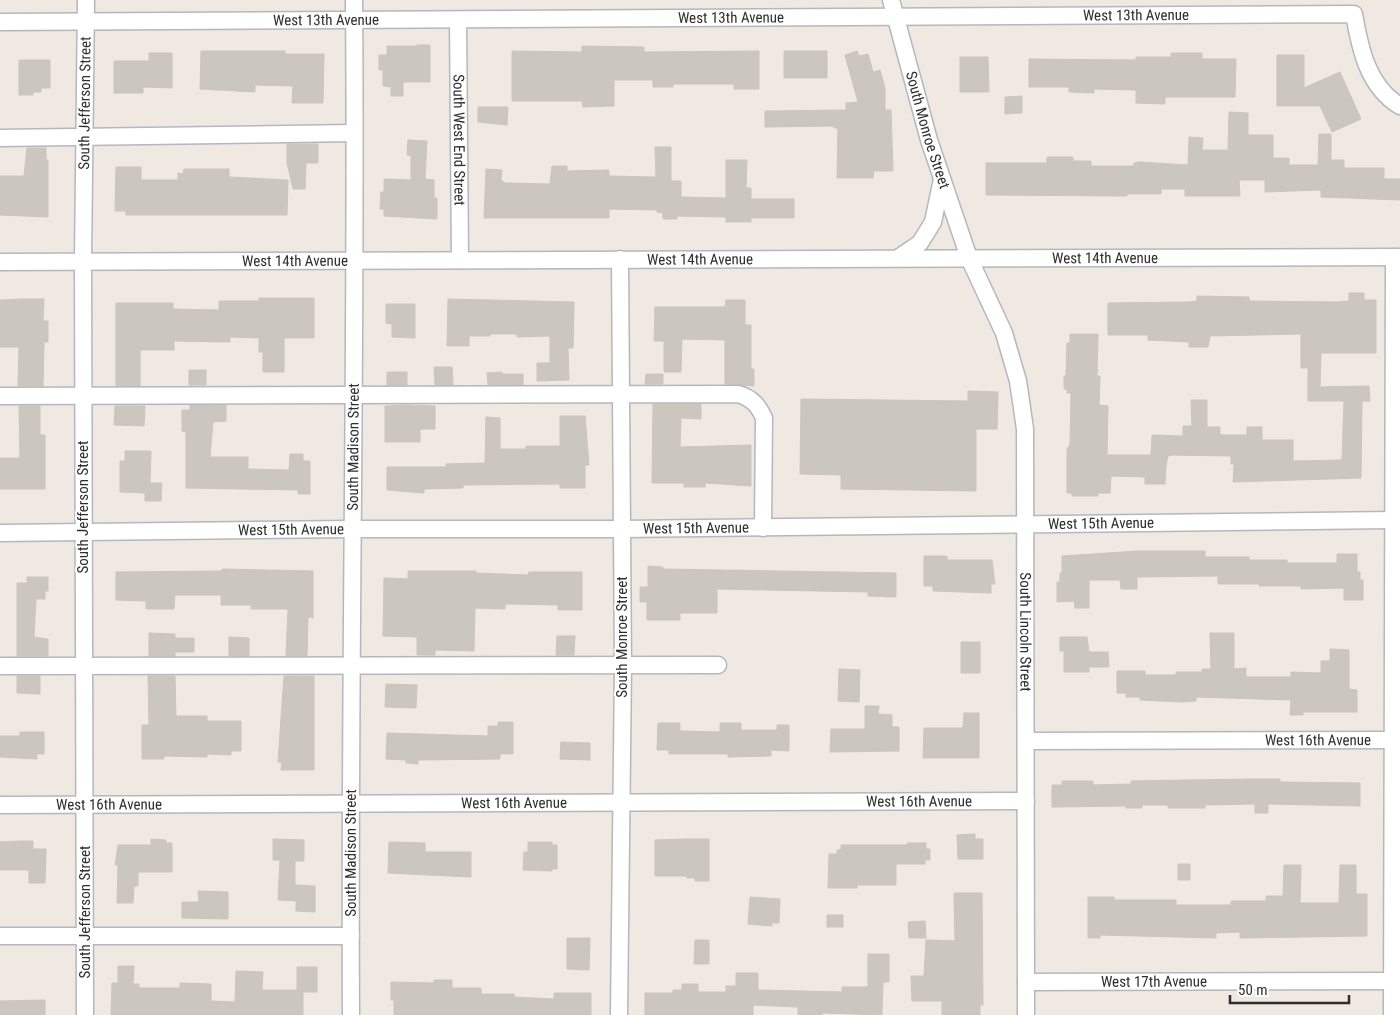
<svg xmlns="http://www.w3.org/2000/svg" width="1400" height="1015" viewBox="0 0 1400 1015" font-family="'Roboto Condensed',sans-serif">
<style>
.building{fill:#cbc7bf;stroke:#cbc5ba}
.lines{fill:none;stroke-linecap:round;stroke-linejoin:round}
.minor-casing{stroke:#b4b7c1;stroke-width:19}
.minor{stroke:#fff;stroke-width:16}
.labels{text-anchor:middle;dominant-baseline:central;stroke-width:4;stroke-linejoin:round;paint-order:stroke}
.street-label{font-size:15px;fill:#2e2e2e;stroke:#fff}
</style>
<rect width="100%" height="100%" fill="#efe9e1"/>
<path class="building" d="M417 45H430V82H403V96H391V87L383 86V70H379V55H387V46H417Z
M582 46 644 47V52L759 51V89H734V84H673V87H653V80H614V106L583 107 582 101H512V51L582 52Z
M201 51H285V54H324L323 103H292L293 86 255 85V92L200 89Z
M784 51H827V78H784Z
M857 51 859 56 868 54 873 72 880 70 885 88V110H891L893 171H874L873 178H837L838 128H834V126L765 127V111L846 110V103L858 102 845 55Z
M149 53H172V88L143 87V93H114V61H149Z
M1171 53H1202V59H1236L1235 97H1165V104L1136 103V90L1094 89V93L1069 92V87H1029V59L1136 60V57H1171Z
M1277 55H1304V88L1340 72 1361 119 1332 132 1320 106H1277Z
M960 57H988L989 92H960Z
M19 60H50V88H41V92H33V95H19Z
M1022 96V113L1005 114V97Z
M478 107H508L507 125 478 122Z
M1229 112 1248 113V135H1273V158H1289V165H1318L1319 134H1331V160H1344V168H1384V179H1400V200L1321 197V190L1265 192V180H1239L1240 196H1185V189H1161V194H1127V196L986 195V163H1047V157H1073V161H1091V166H1134V163L1140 162 1188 165 1189 137 1203 138 1202 150H1228Z
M408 140 427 141 425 179 434 180V198H437V219L384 216V209H380L381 192H384V179L411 180V156L407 155Z
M287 144H318V163H306L305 189H293L287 163Z
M655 147H671V181H681V197L726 198V160H747L746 188H751V199H794V218H751V222H726V217L677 216V219H663V213L657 212V210L609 209V218H484L486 169 502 170 501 180 505 183 550 184 552 166H567V171L609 170V176L656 177Z
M27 148H46V160H48V217L0 215V176H24Z
M116 167H141V180H178V173L183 174 184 169H229V177L288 180 287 215H126V211H115Z
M1349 293H1364V300H1376V353H1321L1320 387 1369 386 1370 401H1362L1361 478 1233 482 1234 464H1231V456L1172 455 1168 456 1166 465 1165 484H1145V477L1111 476 1110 493H1098V496H1072V493H1067V449L1070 444 1071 393H1067V389H1064V376H1066L1067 343H1070V334H1098L1097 376H1100L1099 405 1108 406 1107 455H1151L1152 435 1183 436V426H1192L1191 400H1207V427H1220V435H1247V427H1262V440H1293V461L1342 460 1344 401H1308V368H1301V334L1210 336 1208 347H1189V342L1148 340V335H1108V303L1188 302 1197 301V296L1249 297V301L1337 302 1349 301Z
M259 298H314V338H284V372H263V352H259V338L230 337V342L174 341V350H140V386H116V303H173V309L219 310V301H259Z
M21 299H44L43 321H48V342H44L43 386H18L19 347H0V300Z
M448 299 574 302 573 348H568L569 380 537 381V363H550V336L517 337V334H490V336H469V346H447Z
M726 300H745V325H751V369H754V386L725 384V340L682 339 681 372H664V341H654L655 307H725Z
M386 304H415V338L392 337V324L386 323Z
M434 367H452L453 385H435Z
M189 370H206V385H189Z
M387 372H407V385H387Z
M502 372V374H523V385H488L487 373Z
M646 374H663V384H645Z
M968 391 998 392 997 429H976V491L841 489V475L800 474 801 399 968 401Z
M653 404H701V419L681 418 680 447 751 445V486L705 483V487H684V483H652Z
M190 405H226V421L213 422 210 457H248V469L289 470 290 454H303V461H310V494H298V490L186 488V432L182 431V410H190Z
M407 405 435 406V429H420V442H385V406Z
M19 406H40V435H45V489H0V458H20Z
M115 406H145L144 426 114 425Z
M560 416H585L589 465H585V488H560V484L463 485V488L424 489V493L387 490V467H446V464L485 463 486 417 500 418V449H526V446H560Z
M125 451H151L150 483H162L161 501H145V493L120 492V461H125Z
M1138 551H1205V557H1249V560H1287V563H1337V554H1357V572H1360V580H1363V600H1344V588L1301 589V586H1259V584H1218V576L1137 577V589H1121L1120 580H1089V608H1075L1074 601 1057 602V582H1060V573H1062V556Z
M924 556H947V560H992L995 584H991V593L933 591V586H924Z
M648 566 663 567V569L896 573V597L868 596V592L717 589V613H680V620H647V602H640V587H648Z
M222 569 313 571V618L308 617 307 656H286L288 609H251V605H221V595H175L174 609H146V601L116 600V572L222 571Z
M408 571H476V573L528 575 529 572H582V610H558V605L505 604V609L475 608 474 651 435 650V655H417V637L383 636 384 578 408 579Z
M27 577H48V591H45V599H36L34 637 48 639V656H17V583H27Z
M149 633 175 634V638H194V652H175V656H149Z
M1210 633H1234V669L1246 668V677H1291V672L1321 673V661H1330V649L1349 650V689L1357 690V712H1303V715H1290L1291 700 1196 697V701L1183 702 1140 700V697H1126V693H1117V671H1145V675H1176V672H1202V669H1211Z
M557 636H575L574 655H556Z
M229 637 249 638V656H229Z
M1060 637H1087L1089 652H1108L1109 667H1089V672H1064V651H1060Z
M961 642H980V673H961Z
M839 669 860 670 859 702 838 701Z
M17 676H40V694L17 693Z
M148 676H175L176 716H207V721H241V751H231V755L207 754V757L164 756V759H142V725H149Z
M284 676H314V770H281L282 762H278Z
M386 684 417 685 416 708 385 707Z
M865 706H879L878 714 892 715V727H899V751L830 752 831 729H865Z
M964 713H979V758H923L924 728H961L963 727Z
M498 722H513V754H500V759L418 760V764L406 763V760L386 759 387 733 488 736V726H498Z
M658 723H680V731L720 732V723H741V730H777V725H789V751L771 750V756L728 757V754H669V750H657Z
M20 732H44V754H37V759L0 757V736H20Z
M561 742 590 743V760L560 759Z
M1249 779H1280V782L1360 783V806L1268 804V813H1255V804L1205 805V808H1168V805H1142V808H1126V806L1052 807V785H1062V781H1093V785L1131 784V781Z
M975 834V839H983V859H958L957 835Z
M151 839 166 840V843H172V872H138V886H134L133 903H117L118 865H115L118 845H151Z
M273 839 304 840V861H295V885L315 886V912L296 911V901L278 900 280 860H273Z
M687 839H709V881H695V878H687V876H655V840Z
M21 841H33V849H46L45 883H29V870H0V842Z
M389 842 425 843V852H471V877L388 873Z
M528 842H552V845H557V869H552V871L523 870 524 852H528Z
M907 843H926V849H930V860H925V864H896V885H857V888H828L829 854H837V850H841V845H907Z
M1178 864H1190V880H1178Z
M1284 865H1301L1300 903H1339L1340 865H1356V894H1367V936L1240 938V932L1216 933V938L1100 935V938H1088V897H1114V900H1176V905H1231V901H1266V896H1283Z
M198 891 228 892V919L182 918V902H199Z
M954 893H982L983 1005H980V1015H942V1001H912L911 976H924L926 940 955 941Z
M750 897 780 899 779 923H772V926L748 924Z
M827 915H843V927H827Z
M925 921 926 938H909L908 922Z
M567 938H590L589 970 567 969Z
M695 940H709V964H694Z
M868 954H889V982H883L882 1015 822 1013V1015H798V1007L753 1005V1015H645V993H673V990H682V984H698V992H726V986H736V973H758V990L842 992V987H868Z
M118 966H134L133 984H139V988H180V983L211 984V1001L235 1002 236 971 263 972 262 990H297V967H317V992H303V1015H111L112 983H118Z
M434 980H452V988H481V994H514V997L554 999V993H591V1015H394V1000H391V982L434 983Z
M45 1000V1015H0V1001Z"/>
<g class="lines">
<defs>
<g id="minor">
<path id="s1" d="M891 0 929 140 969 258 1004 333 1018 381 1025 429 1026 1015"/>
<path id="s2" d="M458 20 460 260"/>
<path id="s3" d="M0 22 1354 14C1360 49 1368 87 1400 106"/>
<path d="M0 138 354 133"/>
<path d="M898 258 920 243 933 222 942 179"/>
<path id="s4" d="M0 262 1400 257"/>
<path d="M0 396 738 394C752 398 758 405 764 418L763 528"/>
<path id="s5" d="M0 533 352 529H622L1393 520"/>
<path d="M0 666 718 665"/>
<path id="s6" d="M1026 741 1400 740"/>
<path id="s7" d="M0 805 1026 801"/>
<path d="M0 936H351"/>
<path id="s8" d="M1026 982 1400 981"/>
<path id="s9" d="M85 1015 83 261 86 0"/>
<path id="s10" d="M351 1015C349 677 357 338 354 0"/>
<path d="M619 1015 623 666 620 259"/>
<path d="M1392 1015 1394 257"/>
</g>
</defs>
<use href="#minor" class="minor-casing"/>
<use href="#minor" class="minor"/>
</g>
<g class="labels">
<g class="street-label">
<text stroke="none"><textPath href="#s3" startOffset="1136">West 13th Avenue</textPath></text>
<text stroke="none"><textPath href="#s3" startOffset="731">West 13th Avenue</textPath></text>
<text stroke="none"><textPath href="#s3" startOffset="326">West 13th Avenue</textPath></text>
<text stroke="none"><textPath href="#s9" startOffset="912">South Jefferson Street</textPath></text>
<text stroke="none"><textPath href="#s1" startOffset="135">South Monroe Street</textPath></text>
<text stroke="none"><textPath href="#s2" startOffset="120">South West End Street</textPath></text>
<text stroke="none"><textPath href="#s4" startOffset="1105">West 14th Avenue</textPath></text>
<text stroke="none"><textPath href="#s4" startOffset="700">West 14th Avenue</textPath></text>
<text stroke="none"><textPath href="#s4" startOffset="295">West 14th Avenue</textPath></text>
<text stroke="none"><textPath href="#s10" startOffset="568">South Madison Street</textPath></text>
<text transform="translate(83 507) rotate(-90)">South Jefferson Street</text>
<text stroke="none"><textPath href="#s5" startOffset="1101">West 15th Avenue</textPath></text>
<text stroke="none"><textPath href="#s5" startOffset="696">West 15th Avenue</textPath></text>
<text stroke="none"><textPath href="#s5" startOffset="291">West 15th Avenue</textPath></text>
<text stroke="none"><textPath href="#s1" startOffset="654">South Lincoln Street</textPath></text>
<text transform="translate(622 637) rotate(-90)">South Monroe Street</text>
<text stroke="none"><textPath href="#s6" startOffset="292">West 16th Avenue</textPath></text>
<text stroke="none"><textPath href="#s7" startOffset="919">West 16th Avenue</textPath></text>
<text stroke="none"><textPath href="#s7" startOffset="514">West 16th Avenue</textPath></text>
<text stroke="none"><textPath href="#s7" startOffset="109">West 16th Avenue</textPath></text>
<text stroke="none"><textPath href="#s10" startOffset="162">South Madison Street</textPath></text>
<text transform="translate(85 912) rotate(-90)">South Jefferson Street</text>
<text stroke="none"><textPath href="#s8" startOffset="128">West 17th Avenue</textPath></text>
</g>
</g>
<path d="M1230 995v8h119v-8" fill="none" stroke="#2e2e2e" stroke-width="2.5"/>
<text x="1238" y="995" font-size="15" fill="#2e2e2e" stroke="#ffffff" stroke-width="4" paint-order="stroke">50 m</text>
</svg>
